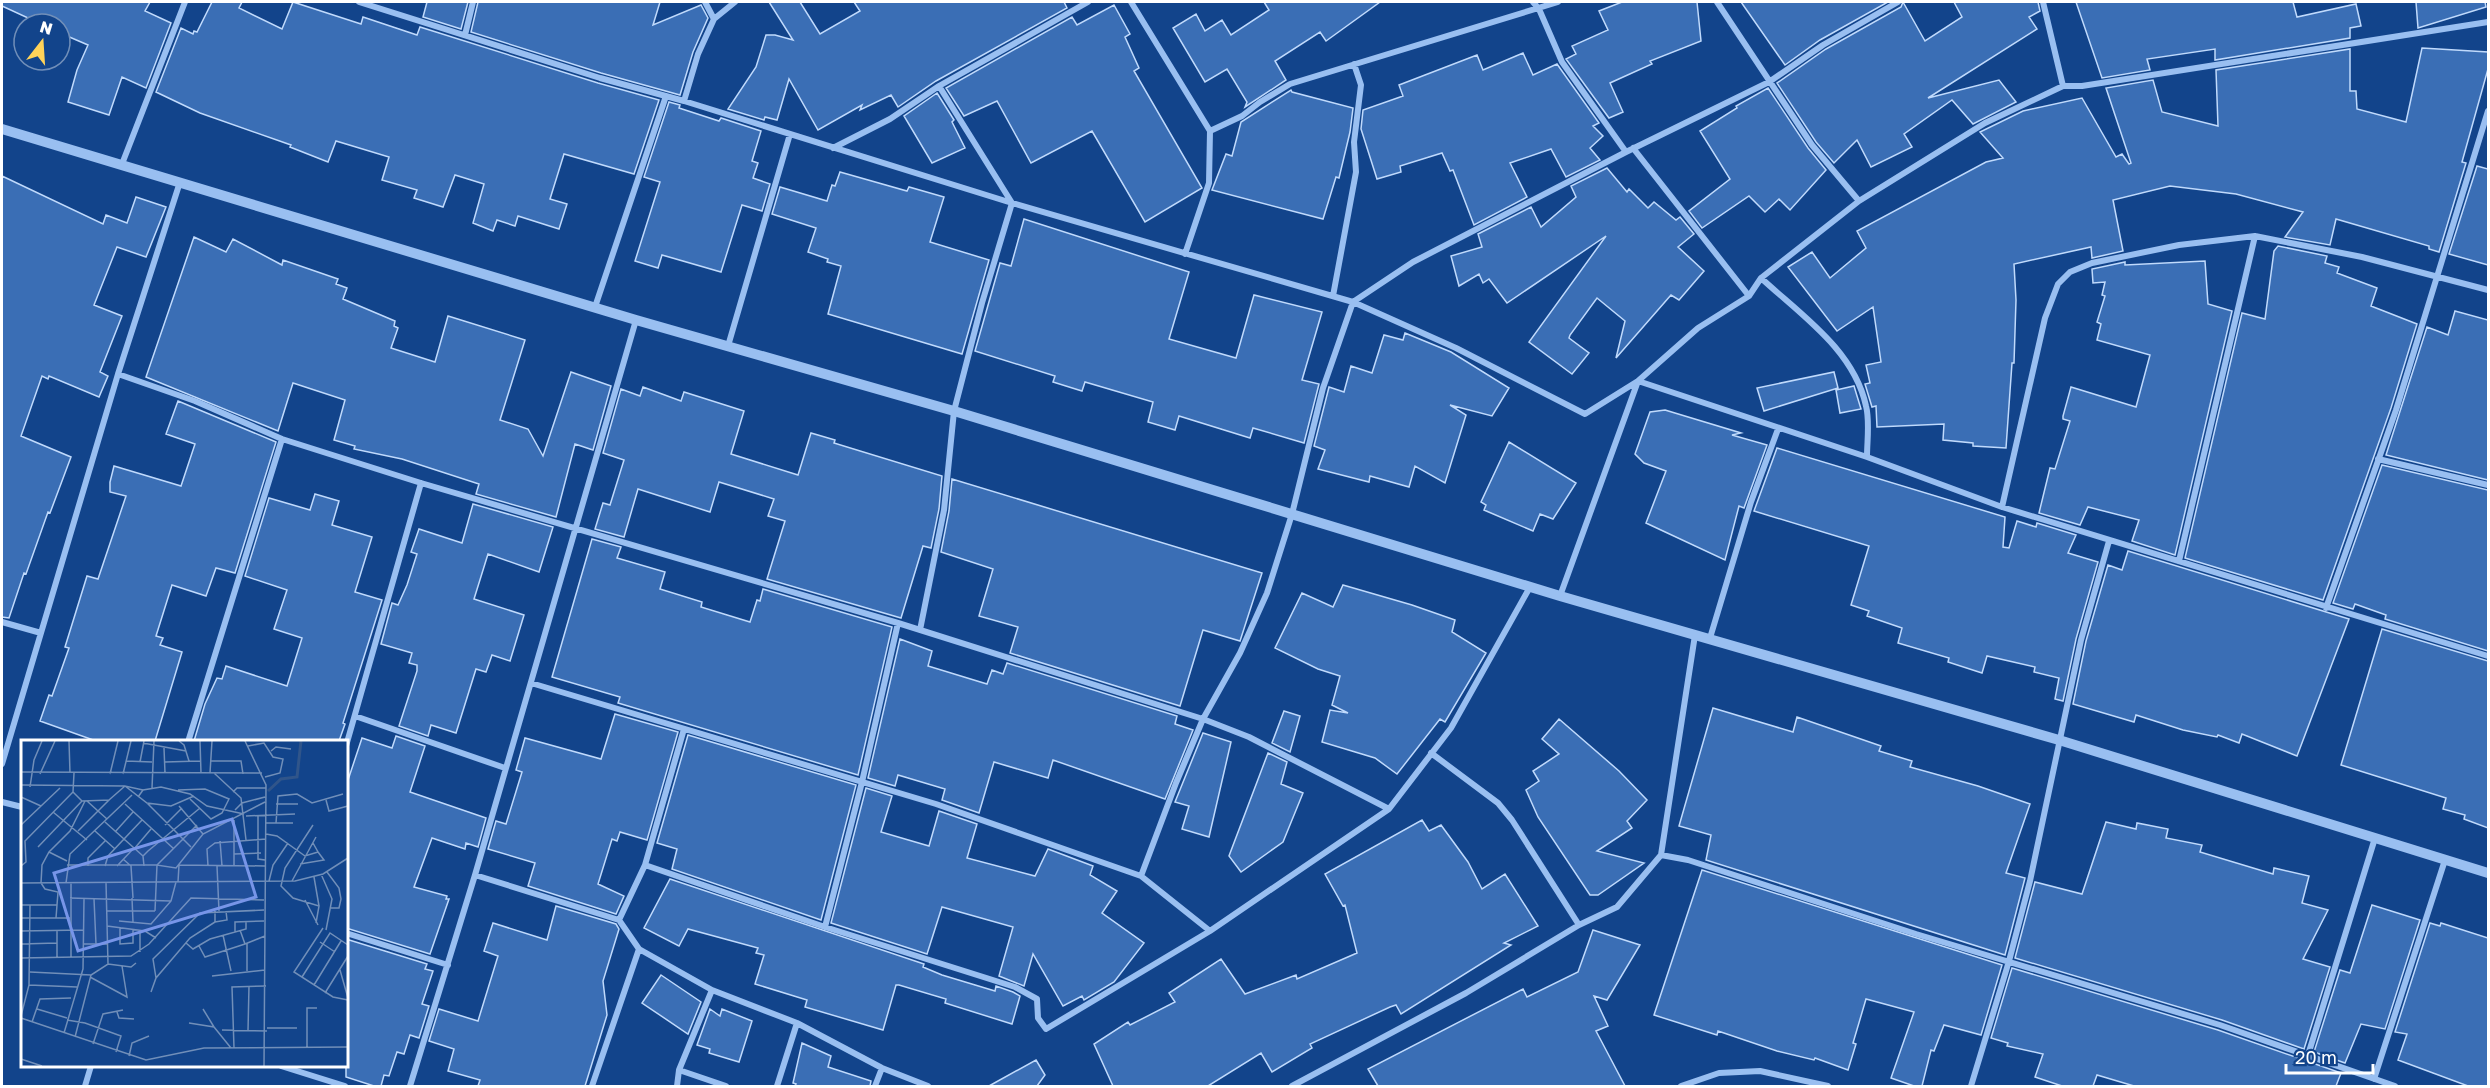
<svg xmlns="http://www.w3.org/2000/svg" width="2490" height="1088" viewBox="0 0 2490 1088" font-family="'Golos Text',sans-serif">
<style>
.building{fill:#3a6eb5;stroke:#c0dafc;stroke-width:1.5}
.lines{fill:none;stroke-linecap:round;stroke-linejoin:round}
.minor{stroke:#99bff1;stroke-width:6}
.tertiary{stroke:#99bff1;stroke-width:10}
.inset-river{fill:none;stroke:#30558a;stroke-width:3}
.inset-road{fill:none;stroke:#718fb9;stroke-width:1.5}
.view{fill:#7795e8;fill-opacity:0.15;stroke:#7795e8;stroke-width:3}
.inset-edge{fill:none;stroke:#fff;stroke-width:3}
</style>
<rect width="100%" height="100%" fill="#12448b"/>
<path class="building" d="M2 2H150L145 11 171 23 146 88 122 77 109 115 68 102 77 70 88 45 60 33V24H41L2 6Z
M212 2H242L239 8 282 29 293 2 361 24 363 17 417 35 420 27 598 83 659 100 634 174 564 154 550 199 567 204 559 229 518 216 515 226 497 220 493 231 473 223 484 184 455 175 443 207 414 198 417 190 382 180 389 157 336 141 328 162 290 147 291 145 200 113 156 92 181 28 193 34 194 31 197 32Z
M427 2H468L461 29 423 17Z
M478 2H660L653 25 701 5 708 18 693 52 680 95 601 73 471 32Z
M769 2H800L820 34 860 11 854 2H1064L1067 8 936 81 898 107 891 95 860 110 862 105 818 130 789 79 777 120 765 117 764 120 728 109 756 67 766 35H775L793 40Z
M1264 2H1380L1326 41 1320 32 1275 61 1286 80 1245 107 1247 102 1227 69 1205 82 1173 28 1196 14 1205 31 1222 20 1231 35 1269 10Z
M1622 2H1697L1701 41 1650 61 1652 64 1610 83 1623 112 1609 118 1566 59 1576 54 1572 46 1608 30 1599 11Z
M1741 2H1888L1820 40 1785 65Z
M1903 2 1925 41 1962 17 1954 2H2038L2040 11 2029 17 2037 29 1928 98 1999 80 2016 102 1973 124 1952 100 1904 134 1912 147 1871 167 1857 140 1834 163 1816 142 1777 83 1826 49 1901 7Z
M2076 2H2293L2297 17 2356 4 2361 26 2350 28V38L2215 60V49L2147 59 2150 70 2102 78Z
M2416 2H2485L2486 7 2418 28Z
M1114 5 1130 34 1125 37 1139 68 1134 71 1202 188 1145 222 1092 131 1031 163 997 101 964 116 946 88 1072 17 1077 25Z
M2422 48 2488 52V69L2462 162 2466 163 2439 252 2429 249V246L2336 219 2330 245 2285 237 2303 212 2236 194 2170 186 2113 200 2123 251 2092 258 2091 247 2014 264 2016 300 2014 363H2012L2006 448 1973 446V443L1943 440 1944 424 1877 427 1876 406 1872 407 1865 384 1870 383 1866 365 1881 362 1873 307 1837 331 1788 267 1812 252 1830 278 1866 248 1857 231 1986 162 2003 158 1980 132 2023 111 2082 98 2116 157 2122 154 2129 164 2131 163 2106 88 2153 80 2162 112 2218 126 2216 70 2350 49V91H2356L2357 109 2406 122Z
M1523 53 1533 75 1557 64 1599 123 1593 126 1603 136 1590 148 1600 160 1566 177 1551 149 1510 163 1527 197 1474 225 1453 170 1450 171 1442 153 1400 166 1401 172 1377 179 1361 129 1363 110 1403 96 1399 85 1477 55 1483 70Z
M1768 88 1808 148 1826 170 1790 210 1779 199 1765 212 1749 196 1702 228 1689 211 1730 179 1700 131 1737 108 1736 106Z
M1291 90 1292 92 1353 108 1350 132 1339 178 1336 177 1323 219 1212 190 1226 154 1232 156 1241 122Z
M937 93 954 120 952 122 965 148 932 163 904 116Z
M669 102 680 105 679 108 719 121 721 118 761 131 752 161 758 163 753 178 770 184 762 211 742 205 721 272 662 255 658 268 635 261 660 182 644 177Z
M2477 166 2488 169V265L2449 254Z
M1607 168 1627 192 1629 189 1648 208 1654 202 1676 220 1680 217 1694 234 1678 247 1704 271 1679 300 1671 295 1616 358 1625 321 1597 298 1570 335 1569 338 1589 353 1572 374 1529 342 1606 236 1507 303 1489 279 1483 283 1479 274 1459 286 1451 256 1482 247 1478 234 1531 207 1541 227 1576 197 1571 186Z
M840 172 907 191 909 187 944 197 930 242 989 260 962 354 828 314 841 266 827 262 828 259 808 252 816 228 772 214 780 187 827 201 832 185 835 186Z
M2 176 103 224 106 215 127 223 136 197 166 207 146 257 117 247 94 305 122 316 100 372 108 376 99 397 49 376 48 379 42 376 21 436 71 457 50 513 48 512 26 574 24 573 9 618 2 617Z
M1024 219 1189 272 1169 339 1236 358 1254 295 1322 312 1302 380 1319 384 1304 443 1253 428 1250 438 1179 416 1175 430 1148 422 1153 402 1085 382 1082 391 1053 382 1055 376 975 351 1000 263 1011 266Z
M194 237 226 252 233 239 282 265 283 260 338 279 336 284 347 288 343 299 395 321 394 326 398 328 391 348 435 362 448 316 525 340 500 420 528 429 543 456 571 372 611 386 593 450 575 444 556 517 476 494 479 484 402 459 354 449 355 446 334 440 345 400 293 383 278 431 146 377Z
M2278 246 2327 256 2325 263 2339 267 2337 273 2377 288 2371 306 2417 324 2391 408 2323 600 2185 558 2242 313 2265 319 2274 251Z
M2205 261 2208 304 2232 311 2175 555 2132 541 2139 520 2088 507 2080 525 2039 513 2050 468 2055 469 2070 421 2063 419V416L2071 387 2136 407 2150 355 2097 340 2101 324 2097 322 2105 296 2102 295 2105 282 2093 283 2092 269 2125 262V265Z
M2455 311 2488 320V480L2386 455 2427 327 2448 335Z
M1405 333 1451 352 1509 388 1492 416 1450 405 1466 415 1445 483 1415 466 1409 487 1370 476 1369 482 1318 469 1325 450 1314 446 1329 387 1344 392 1351 366 1372 373 1384 335 1403 340Z
M1834 372 1838 388 1764 411 1757 388Z
M1854 386 1861 409 1840 413 1836 390Z
M643 387 681 401 684 392 744 411 731 454 798 475 811 433 835 440 834 443 942 476 939 509 931 548 923 546 901 618 767 579 785 521 768 516 774 499 719 482 710 512 638 489 624 537 595 529 603 503 610 505 624 460 603 453 621 389 640 396Z
M178 401 276 442 235 573 216 568 206 596 172 585 156 636 163 638 160 645 182 652 155 741H96L40 721 49 695 52 696 69 648 65 647 87 576 98 579 126 496 110 492V482L114 466 181 486 195 444 166 434Z
M1665 410 1741 433 1732 435 1767 445 1744 508 1739 506 1725 560 1646 523 1666 471 1644 463 1635 454 1650 412Z
M1509 442 1576 483 1553 519 1540 514 1533 531 1484 510 1486 505 1481 502Z
M1777 448 2005 517 2003 547 2009 548 2017 521 2036 527 2037 523 2076 535 2068 553 2098 562 2076 639 2063 701 2055 699 2059 678 2034 672 2035 667 1987 656 1982 673 1948 662 1949 658 1898 643 1902 628 1867 616 1869 611 1851 605 1869 546 1754 511Z
M2382 465 2488 490V651L2385 619 2386 615 2355 604 2353 609 2333 603Z
M952 479 1262 573 1240 641 1203 630 1180 706 1010 653 1018 627 979 616 993 569 941 552 949 511Z
M315 494 339 501 332 525 372 537 355 592 382 600 343 723 345 724 339 741H194L205 704 217 678 222 679 226 666 287 686 302 638 274 629 287 590 245 576 269 498 310 510Z
M473 504 553 527 539 572 488 554 474 599 524 615 510 661 492 655 486 672 476 669 456 733 431 725 428 736 399 726 417 671V665L409 663 412 653 381 644 392 603 398 605 407 585 417 554 411 552 419 529 462 543Z
M592 539 621 547 617 558 665 572 660 589 702 602 701 607 750 622 757 600 760 601 763 589 892 627 858 775 618 703 620 697 552 677Z
M2128 551 2349 619 2297 756 2242 734 2239 743 2218 735 2217 737 2183 730 2136 715 2134 722 2073 704 2086 641 2108 565 2122 570Z
M1343 585 1412 605 1455 620 1452 632 1486 653 1445 722 1440 719 1397 774 1375 758 1322 742 1330 710 1348 713 1332 705 1340 676 1318 669 1275 648 1302 593 1333 607Z
M2382 629 2488 661V828L2464 819 2465 815 2443 809 2446 798 2341 765Z
M900 639 932 651 928 666 987 684 992 670 1003 674 1007 663 1177 716 1175 724 1193 730 1165 799 1053 760 1048 778 994 762 979 813 942 800 945 789 898 775 895 786 868 778Z
M1713 708 1793 732 1797 717 1881 746 1879 751 1912 761 1910 767 1978 786 2030 804 2006 873 2025 878 2005 955 1706 860 1711 835 1679 826Z
M1284 711 1300 716 1290 752 1272 743Z
M615 714 678 732 647 840 620 832 617 841 612 839 598 884 624 896 616 914 528 886 535 863 488 849 496 821 506 824 522 772 516 770 525 738 601 759Z
M1559 719 1619 771 1647 800 1627 821 1632 828 1597 851 1644 863 1598 895H1590L1538 817 1526 790 1539 781 1533 771 1559 754 1542 739Z
M1203 733 1231 742 1209 837 1182 829 1189 806 1175 802Z
M688 735 856 785 821 920 672 869 677 849 657 843Z
M396 736 425 746 410 792 486 818 478 847 466 843 465 849 432 838 414 887 447 896 446 899H449L430 954 346 928V786L362 738 392 748Z
M1268 753 1287 762 1281 784 1303 793 1283 842 1241 872 1229 856Z
M866 788 892 796 881 832 929 846 939 811 977 824 967 858 1035 876 1048 849 1093 866 1090 875 1117 891 1102 913 1144 943 1114 982 1084 1000 1082 996 1063 1006 1033 954 1024 986 999 976 1013 927 942 907 927 954 831 923Z
M1422 820 1429 831 1441 825 1468 862 1482 889 1505 874 1538 926 1504 943 1511 945 1401 1014 1396 1005 1390 1007 1310 1044 1312 1048 1272 1072 1261 1053 1208 1086H1113L1094 1044 1128 1022 1130 1025 1175 1002 1169 993 1221 959 1245 994 1296 975 1297 979 1357 953 1345 905 1343 906 1325 874Z
M2106 822 2136 829 2137 823 2168 829 2166 838 2202 845 2200 852 2273 874 2274 868 2309 876 2302 903 2328 910 2303 959 2330 967 2304 1049 2222 1020 2015 958 2035 882 2082 894Z
M1702 870 2002 965 1981 1035 1944 1025 1934 1051 1931 1050 1922 1086H1914L1891 1078 1914 1012 1866 999 1853 1043 1856 1044 1848 1070 1815 1058 1814 1060 1777 1051 1718 1031 1717 1035 1654 1015Z
M670 879 924 964 923 967 942 975 995 991 996 986 1013 992 1020 996 1012 1024 945 1003 946 999 899 985H896L883 1030 805 1007 807 1000 755 984 764 955 756 953 758 948 688 929 679 946 644 928Z
M2372 905 2420 920 2385 1029 2361 1024 2345 1063 2314 1052 2340 970 2350 973Z
M556 906 616 924 619 929 603 981 607 1015 585 1086H478L480 1080 448 1071 454 1049 429 1041 439 1009 478 1021 498 956 484 951 493 923 547 940Z
M2430 923 2440 926 2441 923 2488 938V1086H2468L2398 1060 2407 1034 2395 1032Z
M1593 930 1640 945 1607 1000 1594 996 1608 1026 1596 1031 1625 1086H1378L1368 1069 1523 989 1527 997 1578 972Z
M346 939 427 964 425 969 433 971 422 1004 429 1006 419 1038 410 1035 404 1054 397 1052 389 1076 384 1075 381 1086H374L346 1077Z
M2012 968 2218 1030 2341 1073 2336 1086H2134L2097 1075 2093 1086H2062L2035 1077 2043 1054 2007 1046 2008 1043 1991 1038Z
M661 975 701 1002 688 1034 642 1003Z
M710 1009 720 1016 722 1009 752 1021 739 1062 709 1053 710 1049 697 1045Z
M802 1043 831 1056 828 1067 871 1081 870 1086H795L796 1084 793 1083Z
M1036 1060 1045 1075 1037 1086H989Z"/>
<g class="lines">
<path class="minor" d="M359 2 600 78 684 101 1012 203 1353 302 1413 262 1626 152 1769 82 1823 45 1898 2
M705 2 714 19
M1131 2 1210 131
M1533 2 1539 9 1562 62 1626 152
M1717 2 1812 145 1859 201
M2043 2 2063 86
M465 35 473 2
M684 101 698 54 714 19 735 2
M833 148 890 119 939 86 1088 2
M1633 148 1749 296
M122 164 185 2
M1185 254 1209 183 1210 131 1242 116 1260 102 1290 84 1558 2
M1761 278C1801 315 1854 350 1866 406 1870 421 1867 441 1867 457
M1333 296 1356 172 1354 142 1361 85 1354 64
M595 307 666 96
M728 346 790 134
M118 374 195 401 282 439 421 483 898 623 1203 719 1249 737 1389 809
M2378 459 2488 485
M2002 507 2045 318 2058 284 2070 272 2092 263 2179 245 2255 236 2362 257 2488 290
M2179 561 2255 236
M1560 596 1638 381 1867 457 2002 507 2488 656
M2326 608 2396 410 2488 111
M2 622 41 633
M920 630 944 510 954 411 982 303 1012 203 939 86
M1710 638 1751 502 1778 429
M531 683 936 804 1141 876 1210 931
M355 716 505 768
M188 742 282 439
M346 746 421 483
M1431 753 1498 803 1512 820 1579 925
M2 764 118 374 180 182
M2 802 22 807
M1661 855 1695 635
M645 865 825 927 1015 987 1037 999 1038 1018 1046 1029 1210 931 1389 809 1451 728 1530 587
M475 875 619 920 639 949 712 990 797 1023 882 1068 928 1086
M1141 876 1176 783 1203 719 1240 653 1267 593 1292 514 1323 388 1353 302 1456 348 1585 414 1638 381 1698 328 1749 296 1761 278 1859 201 1985 123 2063 86H2082L2488 22
M619 920 645 865 684 729
M825 927 862 782 898 623
M346 933 448 965
M2308 1055 2375 838
M281 1066 345 1086
M679 1070 726 1086
M2374 1079 2445 860
M85 1086 91 1066
M410 1086 475 875 636 320
M592 1086 639 949
M677 1086 679 1070 712 990
M777 1086 797 1023
M875 1086 882 1068
M1292 1086 1466 993 1579 925 1617 907 1661 855 1688 860 1916 934 2220 1025 2395 1086
M1681 1086 1719 1073 1760 1071 1828 1086
M1971 1086 2009 961 2030 881 2081 640 2109 541"/>
<path class="tertiary" d="M2 129 636 320 954 411 1560 596 2059 740 2488 873"/>
</g>
<g transform="translate(21 740)">
<rect width="327" height="327" fill="#12448b"/>
<path class="inset-river" d="M247 51 260 39 276 37 280 1"/>
<path class="inset-road" d="M48 1 49 33M158 1 163 5 168 21M179 1 180 33M224 1 245 45 243 326M122 3 165 11M227 6 243 3 252 17 262 19 259 33 244 37M143 8 144 33M250 11 255 7 270 9M105 21 131 22M189 21H220L222 34M119 22 123 1M144 22 179 21M0 32 241 33M189 33 191 1M193 33 220 58 225 100M19 34 34 1M89 34 97 1M102 34 110 1M0 45 104 46 126 63 150 66 173 56M9 47 13 20 21 1M131 48 133 1M157 50 184 49 208 59 201 73 190 79 169 59M52 52 61 61 88 60 77 71 66 61M212 52 216 48H245M0 57 20 66M117 57 122 50 140 47 169 54 186 66 223 74M88 60 104 46 122 50M305 60 308 71 327 66M126 63 170 107M104 64 153 109M255 64H277M158 66 182 94M214 70 221 63 244 57M32 72 66 100M225 76 274 74M237 76V119L244 120M84 82 122 116M244 83H272M255 83 257 56 276 54 291 63 322 54M0 85 39 48M144 85 161 68M292 85 264 128 260 146 272 158 298 166 295 183M57 91 77 71 86 79M74 91 94 109M94 92 112 72M245 94 256 96 284 116 297 112 292 103M199 101 201 126M17 107 61 61M113 109 130 89M28 112 46 121M213 114 240 113M102 119 110 126 112 158M279 124 303 120 297 112M46 125H136L176 85M0 126 5 122 4 101 52 52 53 33M67 126V118L85 100M84 126 87 116 121 80M96 126 113 108M123 126 122 116 127 111 179 68M187 126 186 109 194 103 245 99M196 126 198 171M213 126V80M306 132 318 148 320 159 318 168H310M300 134 311 159 305 190M293 137 298 166M248 141 252 125 267 103M271 141 295 97M85 142 87 224M157 142 158 125 244 126M0 143 274 141 302 134 327 118M45 143 49 114 111 55M49 158 150 161M111 158 112 182M73 159 75 204M284 160 297 185M0 165H36M86 171H134M134 171 136 125 155 128 182 94 244 62M0 178H49M35 178 37 152 24 149 20 143 21 125 28 112 49 91 64 61M98 181 130 184 150 161 155 142M194 182 206 180 205 171M86 186 124 191 135 198M99 187V204L112 203V189M302 188 273 232 312 257 327 260M219 190 224 204 244 196M0 191 62 190M36 191V218M214 192V182L243 181M202 195 210 231M299 202 314 212M165 203 172 209 189 199 225 189V181M226 203V231M0 204 36 203M62 204H86M178 206 184 217 224 204M119 212V191M50 217V143M0 218 110 216 128 204 170 158 243 160M319 230 327 258M9 232 70 235M191 236 244 230M69 237 106 257 101 226M281 237 309 193 327 205M135 238 132 219 179 173 243 170M8 245 56 247M293 245 320 201M130 252 135 238 169 198 194 182V171M304 253 327 216M16 269 46 278M182 269 193 287M96 272 98 278 113 279M0 276 8 245 9 165M0 278 125 320 183 308 327 307M46 280 64 283 100 296 95 312M11 282 19 259 50 258M168 283 193 287 210 308M246 288H276M201 290 246 291M227 291 228 246M43 293 62 229 63 159M54 297 70 235 87 224 110 227 115 223M72 304 82 274 102 270M213 308 211 247 245 246M286 308V268H296M108 316 111 303 128 296M0 319 21 326"/>
<path class="view" d="M211 79 235 157 57 211 33 133Z"/>
<rect width="327" height="327" class="inset-edge"/>
</g>
<rect width="2490" height="1088" fill="none" stroke="#ffffff" stroke-width="6"/>
<g transform="translate(42 42) rotate(17)"><circle r="28" fill="#12448b" stroke="#718fb9" stroke-width="1.5"/>
<path d="M0-4.5L10 22L0 15L-10 22Z" fill="#ffd359"/>
<text y="-9" font-size="16" font-weight="bold" text-anchor="middle" fill="#ffffff">N</text>
</g>
<path d="M2286 1064v9h87v-9" fill="none" stroke="#ffffff" stroke-width="3"/>
<text x="2295" y="1064" font-size="18" fill="#ffffff" stroke="#12448b" stroke-width="4.5" paint-order="stroke">20 m</text>
</svg>
